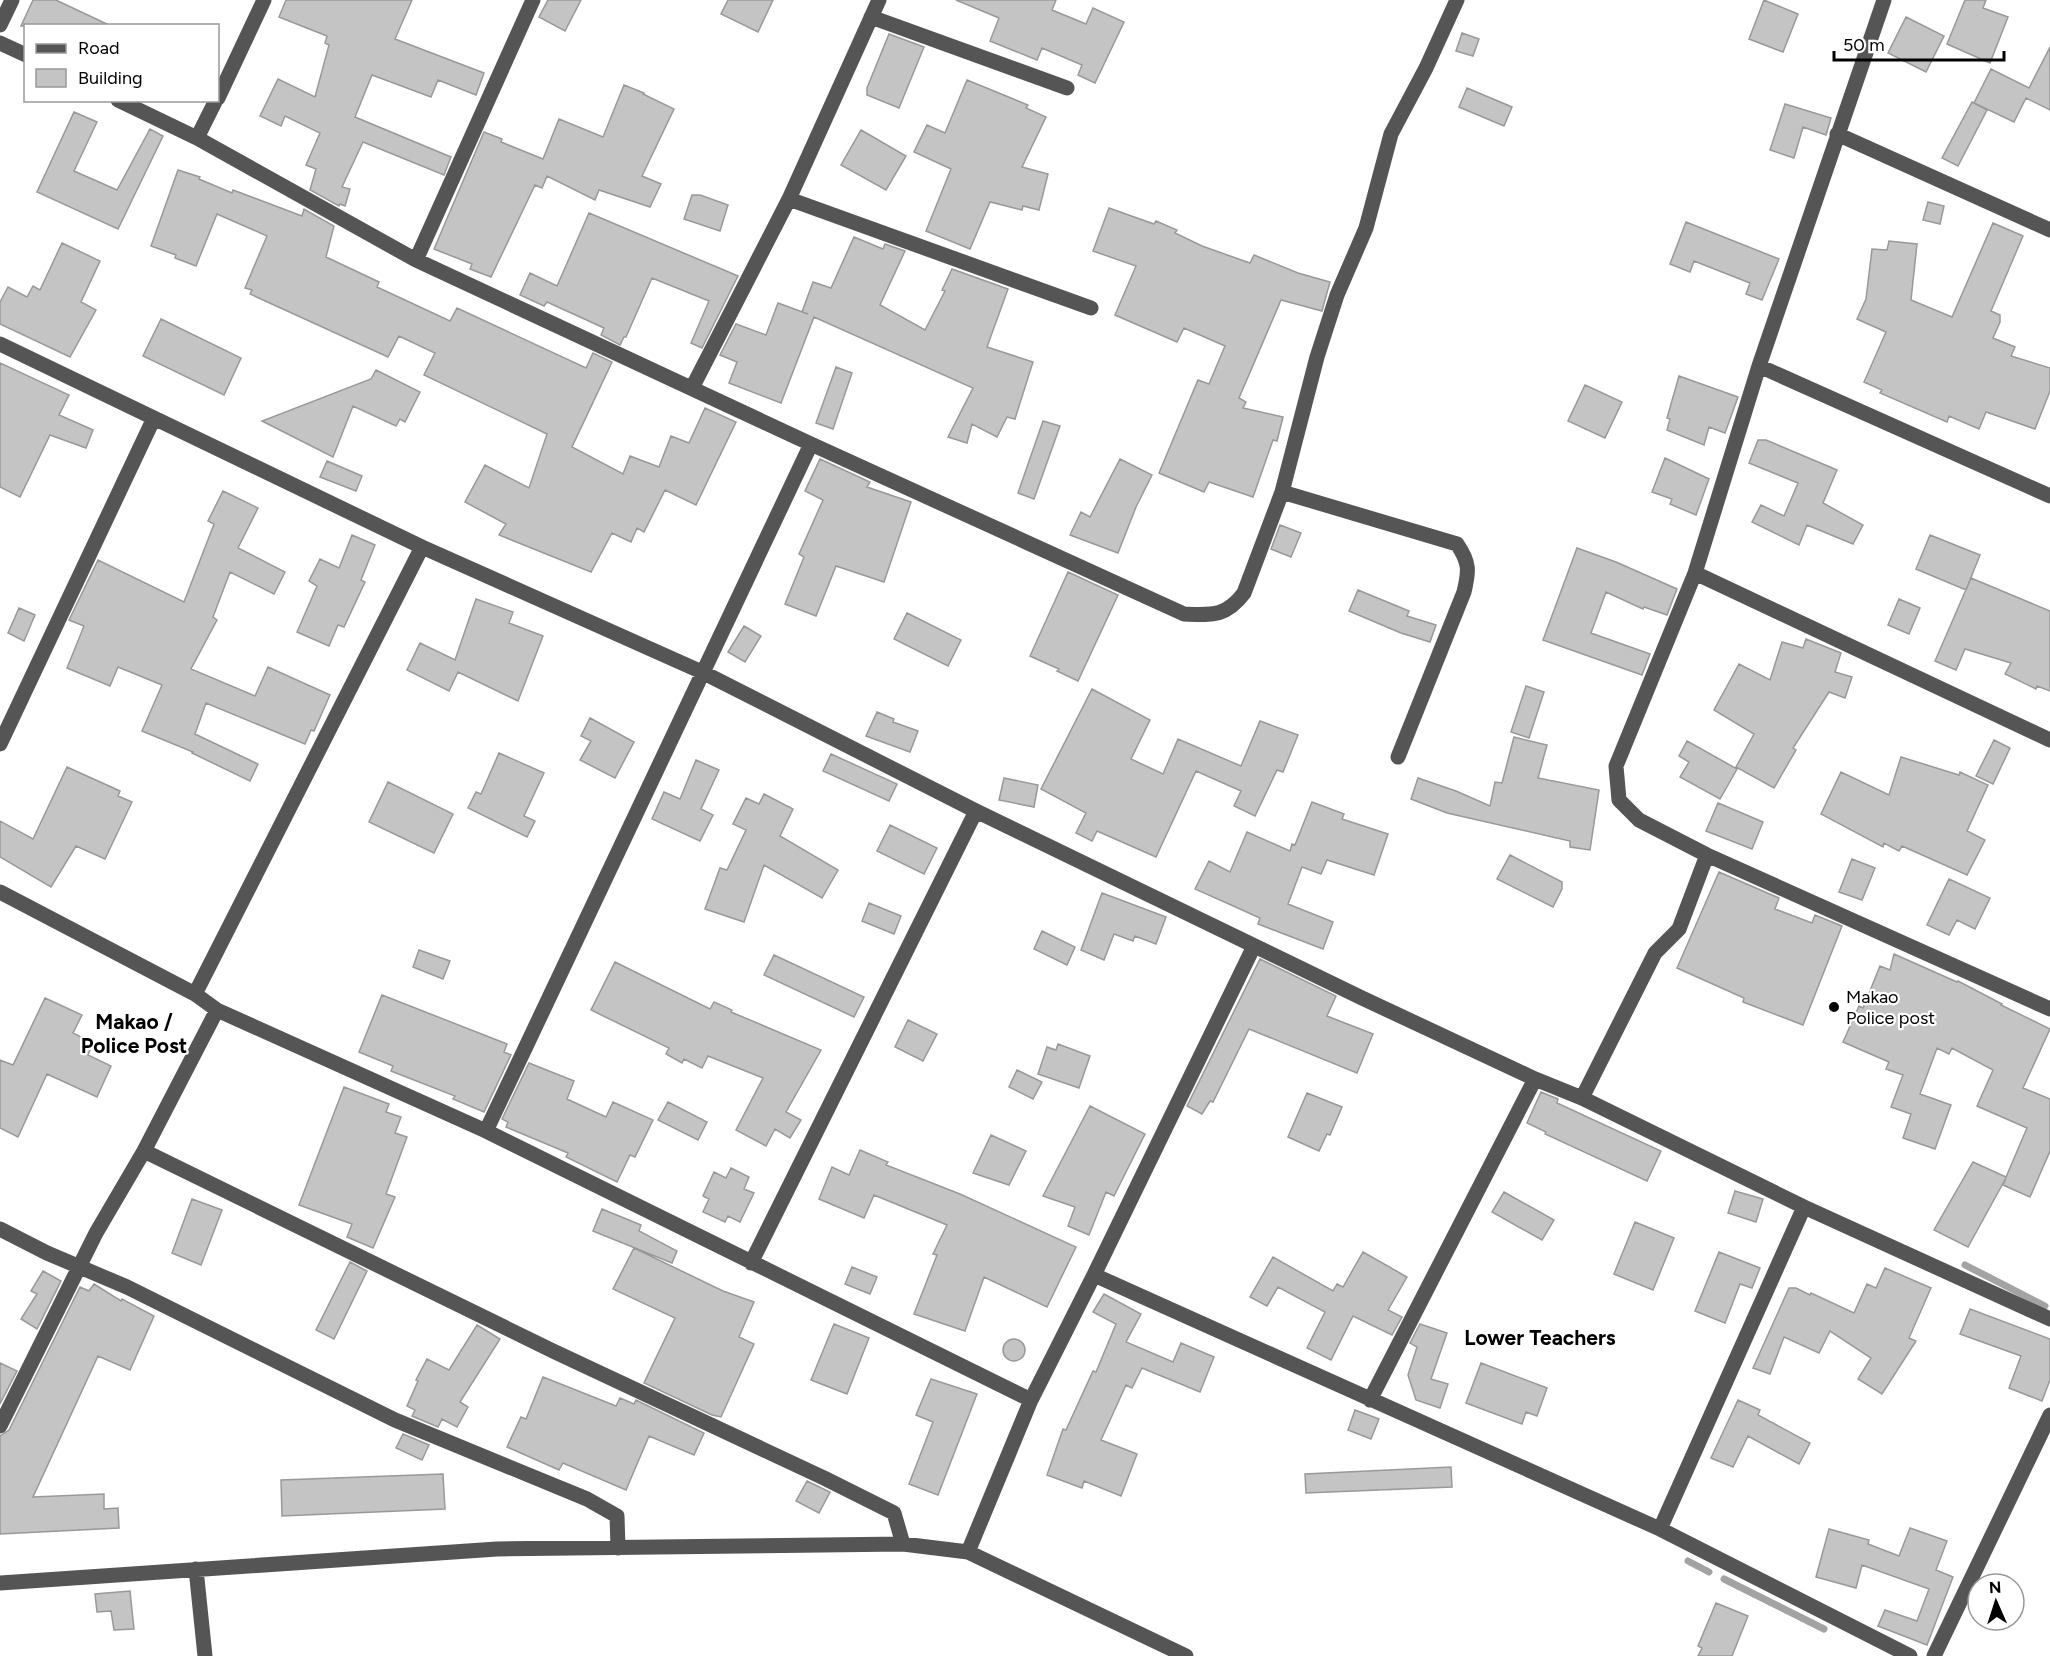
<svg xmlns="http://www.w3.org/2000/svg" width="2050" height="1656" viewBox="0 0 2050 1656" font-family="Figtree,sans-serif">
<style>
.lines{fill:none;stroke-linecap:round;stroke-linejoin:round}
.stream{stroke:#a3a3a3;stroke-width:7}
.building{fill:#c4c4c4;stroke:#999;stroke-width:1.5}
.minor{stroke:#555;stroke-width:15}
.poi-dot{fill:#000;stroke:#fff;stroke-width:2}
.labels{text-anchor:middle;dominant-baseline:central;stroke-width:4.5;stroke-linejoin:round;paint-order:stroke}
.poi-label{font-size:18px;fill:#000;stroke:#fff;text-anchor:start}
.quarter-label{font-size:21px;font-weight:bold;fill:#000;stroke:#fff}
</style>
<rect width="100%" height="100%" fill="#fff"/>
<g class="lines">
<path class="stream" d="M1965 1265 2045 1306
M1688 1561 1709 1572
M1724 1579 1824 1629"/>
</g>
<path class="building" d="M33 0H56L111 26H21Z
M286 0H412L395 39 484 73 476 95 438 80 431 97 372 75 355 117 451 157 444 175 363 142 342 187 350 189 345 206 340 204 339 206 310 190 316 169 306 165 320 133 285 116 281 126 260 116 278 79 315 97 329 45 325 43 327 36 279 17Z
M548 0H581L565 31 539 17Z
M728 0H773L758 32 721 14Z
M956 0H1056L1052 10 1086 24 1093 8 1124 22 1095 83 1078 75 1082 65 1042 48 1037 60 990 41 999 18Z
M1764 0 1798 14 1783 52 1749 39Z
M1965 0H1986L1983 8 2008 17 1990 63 1947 44Z
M1906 17 1944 36 1926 72 1888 53Z
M1462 33 1479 39 1473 56 1456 51Z
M889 34 924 47 899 108 867 95V88Z
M2050 47V110L2026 98 2014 122 1974 103 1991 69 2029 88Z
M967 80 1028 105 1026 108 1046 117 1022 167 1048 174 1039 210 1023 206 1022 210 990 202 970 249 926 231 951 169 914 152 927 125 945 133Z
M624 85 644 93 643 94 674 109 642 176 661 184 650 207 599 190 595 200 547 176 542 188 535 185 491 277 470 269 472 264 434 249 484 132 502 139 501 142 543 159 559 119 603 137Z
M1467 88 1512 107 1504 126 1459 107Z
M1972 102 1987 110 1958 166 1942 158Z
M1785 104 1831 118 1826 135 1803 127 1794 158 1770 150Z
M74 112 97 122 74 171 117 190 150 129 163 136 118 229 37 192Z
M861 130 906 156 886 190 841 165Z
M178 170 200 177 199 179 232 193 233 190 302 216 304 209 334 226 326 257 379 282 377 287 450 321 457 308 586 368 593 353 612 362 572 447 623 474 630 456 659 467 671 436 689 443 705 408 736 422 696 505 665 490 644 532 637 528 631 542 612 533 591 572 499 535 506 524 465 502 485 465 529 488 547 434 424 375 435 353 399 336 388 357 250 294 252 290 245 288 267 236 217 214 196 266 175 258 176 255 151 246Z
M692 195H700L728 205 720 231 684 219Z
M1928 202 1944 206 1940 224 1923 220Z
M1109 208 1154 224 1156 221 1177 230 1175 233 1202 246 1250 263 1254 255 1298 273 1330 282 1322 311 1281 300 1239 398 1246 402 1243 408 1283 417 1277 441 1273 440 1253 497 1209 482 1204 492 1159 473 1198 380 1209 384 1225 346 1184 328 1177 342 1115 315 1136 266 1093 251Z
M589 213 738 276 702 348 691 343 709 301 652 278 626 337H624L620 345 601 335 604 328 547 302 544 306 520 295 530 273 557 286Z
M1686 222 1779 259 1762 300 1746 294 1750 283 1694 261 1690 272 1670 264Z
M1993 223 2023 236 1991 311 2000 315V322L1993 338 2015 347 2011 356 2050 368V391L2035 429 1986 412 1979 429 1949 416 1947 422 1880 393 1882 390 1864 382 1886 332 1857 319 1866 299 1872 249 1887 250 1889 241 1917 244 1911 300 1952 317Z
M854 237 883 249 885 244 905 251 880 305 925 330 945 291 942 290 952 269 1008 289 987 347 1033 362 1015 419 1007 417 997 437 972 424 967 443 948 437 973 388 814 317 781 403 729 383 737 362 720 355 736 324 766 335 778 303 808 314 802 312 813 282 831 288Z
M62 243 100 261 81 302 96 310 70 357 0 324V302L8 287 27 297 33 286 40 290Z
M161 319 241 358 224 395 143 356Z
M0 363 69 395 59 415 93 430 86 448 50 435 20 497 0 487Z
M836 367 852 373 833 429 816 423Z
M376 370 420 392 405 422 400 419 396 426 353 406 333 457 262 421 371 379Z
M1679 376 1738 397 1725 433 1709 427 1704 445 1667 430 1670 419 1667 418Z
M1585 385 1622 402 1605 438 1568 421Z
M1043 421 1060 426 1034 499 1018 493Z
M1758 440H1766L1837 470 1823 503 1863 525 1853 544 1807 525 1799 545 1752 522 1761 505 1784 516 1798 483 1749 463Z
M1665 458 1709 479 1696 515 1670 504 1672 499 1652 492Z
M820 459 870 482 867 487 911 502 884 582 836 566 816 616 785 604 804 557 799 554 823 500 805 491Z
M1120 459 1152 475 1136 507 1118 553 1070 535 1081 512 1090 517Z
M327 461 362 476 356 491 320 477Z
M223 491 258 508 238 548 285 572 274 594 230 572 213 617 217 620 191 669 255 696 268 667 330 695 314 731 311 730 305 744 206 703 195 734 258 764 250 781 192 753 193 752 142 731 162 685 118 667 110 686 67 668 84 626 69 620 98 560 184 602 214 524 208 521Z
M1280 525 1301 533 1291 557 1271 549Z
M352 535 375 545 361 580 365 582 344 627 338 625 329 646 297 632 317 586 309 581 320 559 339 568Z
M1930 535 1980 555 1966 590 1916 569Z
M1577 548 1616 562 1677 589 1667 615 1644 607 1643 609 1606 592 1591 633 1650 654 1642 675 1543 640Z
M1068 572 1118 595 1078 681 1057 671 1059 669 1030 656Z
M1971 578 2050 611V691L2037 686 2036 689 2005 674 2011 663 1965 649 1956 670 1935 661Z
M1358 590 1409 611 1407 616 1436 625 1430 642 1401 633 1349 611Z
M476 599 513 612 509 623 543 636 518 701 458 672 449 691 407 670 420 643 455 660Z
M1899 599 1920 608 1909 634 1888 625Z
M19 608 35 615 24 641 8 633Z
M907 613 961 640 948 666 894 639Z
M744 626 761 636 745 662 728 652Z
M1806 639 1841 653 1835 672 1852 677 1845 698 1829 692 1793 748 1796 750 1774 788 1736 767 1754 734 1714 710 1739 664 1770 680 1782 642 1803 648Z
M1526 686 1544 692 1529 738 1511 732Z
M1092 689 1150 720 1131 759 1163 774 1178 739 1241 766 1260 721 1298 735 1283 772 1277 770 1255 816 1234 806 1241 791 1196 771 1156 857 1097 831 1092 841 1076 833 1086 813 1041 789Z
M877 712 894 719 893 722 918 731 910 752 866 736Z
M590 718 634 742 615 778 580 760 591 741 581 736Z
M1514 737 1547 745 1538 778 1599 790 1590 850 1570 847V841L1447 813 1411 799 1418 778 1456 791 1490 806 1495 782 1502 783Z
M1994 740 2010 748 1993 784 1976 776Z
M1687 741 1737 769 1720 799 1680 777 1689 762 1679 756Z
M499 753 544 773 524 816 535 821 527 837 468 808 476 792 481 794Z
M831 754 897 784 889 801 823 771Z
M1901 757 1959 775 1960 772 1988 785 1967 831 1985 840 1967 875 1902 846 1899 851 1884 843 1883 847 1821 814 1841 772 1889 795Z
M696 760 719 770 701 809 713 815 700 841 652 819 664 792 680 799Z
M67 767 120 791 118 796 132 802 105 859 76 846 51 887 0 857V821L33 839Z
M1004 778 1038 785 1034 807 999 800Z
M388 782 453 814 434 853 369 822Z
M764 794 793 809 780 836 838 870 822 898 764 865 744 922 705 909 720 868 727 870 746 830 733 824 746 798 759 804Z
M1312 802 1344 814 1342 819 1388 834 1374 875 1327 860 1321 874 1302 867 1288 904 1333 922 1323 949 1258 924 1260 918 1195 889 1209 861 1230 872 1247 832 1290 851 1292 844 1295 845Z
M1718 803 1763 822 1752 849 1706 831Z
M890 825 937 848 924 874 877 851Z
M1510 855 1562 882V889L1553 907 1497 879Z
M1852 859 1875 868 1862 900 1839 892Z
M1719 872 1779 898 1775 909 1812 923 1815 915 1842 926 1803 1025 1743 1002 1744 998 1677 968Z
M1949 879 1990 898 1975 929 1957 920 1949 935 1927 925Z
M1102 893 1166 917 1156 944 1135 936 1133 941 1114 934 1104 960 1081 950Z
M869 903 901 916 894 934 862 921Z
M1042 931 1075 947 1067 965 1034 949Z
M419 950 450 961 443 979 413 967Z
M1894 954 1957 982 1958 981 2002 1004 2001 1005 2050 1029 2023 1088 2050 1099V1151L2030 1197 2003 1185 2006 1178 1968 1247 1934 1230 1973 1162 2006 1177 2027 1128 1977 1106 1993 1070 1952 1048 1949 1054 1937 1048 1920 1094 1951 1105 1935 1149 1903 1138 1911 1114 1891 1107 1903 1075 1886 1069 1889 1062 1843 1042 1859 1006 1863 1008 1880 966 1890 970Z
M774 955 864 997 854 1017 764 975Z
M1260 959 1336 996 1327 1016 1373 1034 1357 1073 1249 1029 1213 1102 1210 1101 1202 1114 1187 1106Z
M615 962 710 1009 714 1002 732 1010 731 1012 821 1050 786 1112 801 1120 790 1138 775 1129 766 1146 736 1130 763 1078 708 1056 702 1068 684 1059 682 1063 666 1054 669 1048 591 1010Z
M382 995 507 1044 504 1052 511 1055 484 1112 453 1099 455 1096 391 1071 393 1066 359 1052Z
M45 998 82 1015 73 1033 93 1043 88 1055 111 1066 97 1097 47 1074 18 1137 0 1128V1060L13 1065Z
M908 1020 937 1034 923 1061 895 1047Z
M1058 1044 1090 1056 1079 1088 1038 1074 1047 1047 1056 1050Z
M529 1063 574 1081 567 1099 606 1117 613 1102 653 1120 635 1157 630 1155 617 1182 566 1157 568 1153 506 1127 508 1122 502 1119Z
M1017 1070 1042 1082 1033 1099 1009 1087Z
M344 1087 389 1104 386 1112 401 1117 395 1133 407 1137 386 1194 395 1197 373 1248 347 1237 352 1224 299 1205Z
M1541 1092 1558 1099 1557 1103 1661 1151 1647 1181 1545 1134 1546 1132 1527 1123Z
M1307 1093 1342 1107 1330 1135 1327 1134 1319 1151 1288 1137Z
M668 1102 707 1122 698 1140 658 1120Z
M1090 1106 1145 1134 1114 1196 1106 1192 1089 1235 1068 1226 1075 1207 1043 1196Z
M991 1135 1026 1151 1009 1185 973 1173Z
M860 1150 888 1162 886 1165 960 1194 1076 1247 1047 1307 984 1277 965 1331 914 1314 937 1255 933 1254 947 1225 874 1195 864 1218 819 1199 832 1167 849 1175Z
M731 1168 749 1177 744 1189 754 1193 740 1222 728 1216 725 1222 703 1212 709 1199 703 1196 714 1172 726 1178Z
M1735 1191 1763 1199 1756 1222 1728 1213Z
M1504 1192 1554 1220 1542 1240 1492 1212Z
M192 1199 222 1210 201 1265 172 1253Z
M602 1209 641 1225 639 1231 677 1251 672 1263 593 1231Z
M1635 1222 1674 1238 1653 1290 1614 1274Z
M634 1248 723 1291 754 1302 739 1337 754 1344 721 1417 712 1415 644 1383 675 1318 613 1289Z
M1363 1252 1407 1277 1388 1310 1402 1317 1392 1335 1353 1316 1331 1360 1307 1348 1325 1312 1278 1287 1267 1306 1250 1297 1273 1257 1333 1291 1337 1284 1343 1287Z
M1719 1252 1760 1268 1752 1288 1740 1284 1725 1323 1695 1311Z
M350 1262 367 1271 334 1339 316 1330Z
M852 1267 877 1277 870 1294 845 1284Z
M1885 1268 1931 1288 1909 1338 1916 1341 1882 1394 1858 1379 1871 1358 1830 1331 1819 1353 1784 1337 1770 1374 1753 1368 1789 1288H1796L1810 1295 1811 1293 1854 1313 1867 1284 1876 1288Z
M43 1271 61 1281 37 1329 21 1319 37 1294 31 1291Z
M94 1284 121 1301 122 1299 154 1316 130 1370 98 1356 33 1497 104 1494V1509L118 1508 119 1528 0 1534V1436L9 1430 80 1287 89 1291Z
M1104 1294 1141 1314 1126 1342 1173 1362 1181 1343 1214 1357 1200 1392 1142 1368 1132 1388 1126 1385 1101 1440 1137 1454 1121 1496 1084 1481 1082 1488 1047 1475 1063 1429 1066 1430 1093 1371 1096 1372 1116 1324 1093 1312Z
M1970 1309 2050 1339V1380L2042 1401 2009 1388 2021 1356 1960 1334Z
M834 1324 869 1338 847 1394 811 1380Z
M1420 1324 1447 1333 1431 1379 1448 1384 1440 1408 1416 1400 1408 1375 1417 1347 1410 1343Z
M477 1325 500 1339 460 1402 468 1407 457 1427 442 1419 438 1427 412 1416 415 1410 407 1406 418 1381 416 1380 427 1359 449 1370Z
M1003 1350a11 11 0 1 1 22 0a11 11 0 1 1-22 0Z
M0 1363 17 1371 0 1404Z
M1481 1363 1547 1388 1537 1416 1526 1412 1522 1424 1466 1403Z
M543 1377 616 1406 620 1398 634 1404 636 1400 704 1433 694 1455 649 1436 626 1490 563 1463 559 1470 507 1447 521 1417 526 1419Z
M931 1379 977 1394 938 1495 909 1484 933 1422 916 1415Z
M1738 1400 1760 1410 1758 1415 1810 1443 1799 1464 1748 1436 1733 1467 1711 1458Z
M1355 1410 1379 1419 1371 1439 1348 1430Z
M403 1434 429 1445 422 1460 396 1448Z
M1451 1467 1452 1487 1306 1493 1305 1474Z
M443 1474 445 1509 282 1516 281 1480Z
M807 1481 830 1492 819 1513 796 1501Z
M1910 1528 1947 1541 1936 1570 1953 1577 1927 1645 1878 1626 1885 1610 1917 1621 1929 1589 1862 1565 1856 1588 1816 1577 1829 1529 1869 1540 1868 1544 1899 1556Z
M130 1591 134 1629 114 1630 111 1611 97 1612 95 1594Z
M1716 1603 1748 1616 1732 1656H1698L1702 1648 1698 1646Z"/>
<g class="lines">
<path class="minor" d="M1884 0 1759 366 1695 573 1616 766 1619 800 1639 820 1707 855 2050 1009
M871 17 1067 88
M0 25 12 0
M0 43 26 55
M218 98 264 0
M118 100 197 138 216 100
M1837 134 2050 230
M197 138 416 260 811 444 486 1131
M789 199 1091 308
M416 260 533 0
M0 344 422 547 702 672 976 811 1362 998 1535 1079 1582 1098 1804 1207 2050 1319
M1759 366 2050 496
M692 388 789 199 879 0
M811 444 1184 614C1212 615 1226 617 1244 593L1282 492 1317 357 1337 295 1366 228 1391 134 1426 68 1457 0
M1282 492 1457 544C1470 563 1469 571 1464 592L1398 757
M1695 573 2050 740
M0 744 154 418
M0 892 195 994 217 1010 486 1131 1031 1400
M195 994 422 547
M1582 1098 1655 953 1679 929 1707 855
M144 1151 553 1351 824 1478 894 1513 903 1544
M0 1229 47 1253 127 1287 395 1420 587 1499 617 1516 618 1548
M751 1263 976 811
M1094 1275 1660 1529 1910 1656
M1370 1400 1535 1079
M0 1426 96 1233 144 1151 217 1010
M1660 1529 1804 1207
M968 1552 1186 1656
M196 1569 205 1656
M0 1583 497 1549 903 1544 968 1552 1031 1400 1094 1275 1254 946
M1934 1656 2050 1415"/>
</g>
<circle class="poi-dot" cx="1834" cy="1007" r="6"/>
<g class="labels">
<g class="poi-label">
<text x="1846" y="997">Makao<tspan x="1846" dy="21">Police post</tspan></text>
</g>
<g class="quarter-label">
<text x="134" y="1021">Makao /<tspan x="134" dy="24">Police Post</tspan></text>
<text x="1540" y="1337">Lower Teachers</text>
</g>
</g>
<rect x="24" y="24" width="195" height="78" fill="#ffffff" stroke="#999999" stroke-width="1.5"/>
<rect x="36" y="44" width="30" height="9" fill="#555555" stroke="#999999" stroke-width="1.5"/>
<text x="78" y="54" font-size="18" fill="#000000">Road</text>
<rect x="36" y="69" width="30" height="18" fill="#c4c4c4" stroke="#999999" stroke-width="1.5"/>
<text x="78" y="84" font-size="18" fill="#000000">Building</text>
<g transform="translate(1996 1602) rotate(357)"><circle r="28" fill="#ffffff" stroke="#999999" stroke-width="1.5"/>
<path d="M0-4.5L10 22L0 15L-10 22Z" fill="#000000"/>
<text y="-9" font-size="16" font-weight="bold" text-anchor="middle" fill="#000000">N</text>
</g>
<path d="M1834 51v9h170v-9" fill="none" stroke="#000000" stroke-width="3"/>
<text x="1843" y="51" font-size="18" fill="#000000" stroke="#ffffff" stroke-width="4.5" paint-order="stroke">50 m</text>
</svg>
